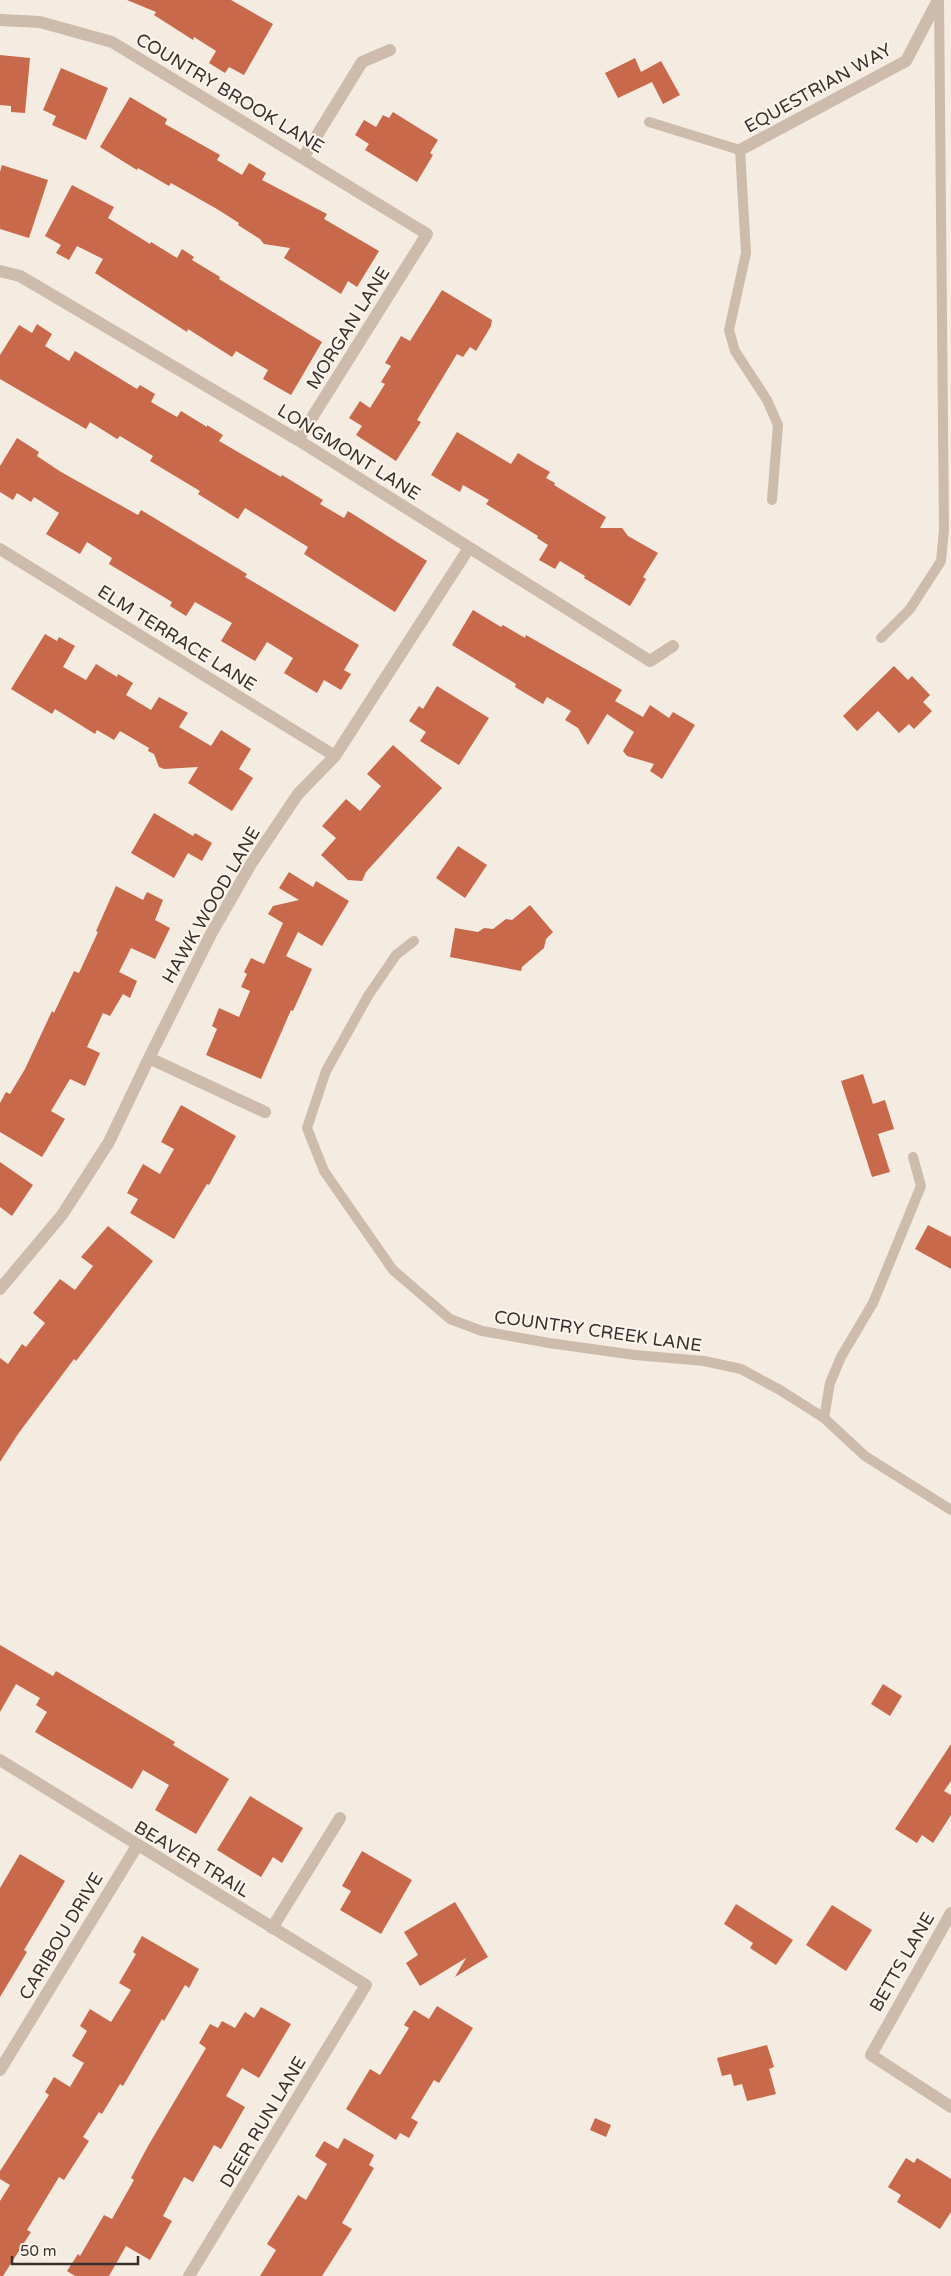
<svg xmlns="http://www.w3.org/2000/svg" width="951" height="2276" viewBox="0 0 951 2276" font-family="'Varela Round',sans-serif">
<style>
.building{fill:#c8694b}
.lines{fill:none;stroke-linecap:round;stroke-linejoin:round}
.lane{stroke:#cdbbac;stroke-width:10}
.street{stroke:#cdbbac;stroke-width:12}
.labels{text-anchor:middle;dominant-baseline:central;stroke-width:4.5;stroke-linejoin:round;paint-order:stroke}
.street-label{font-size:18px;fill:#3b302b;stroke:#fbf5ee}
</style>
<rect width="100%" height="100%" fill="#f4ebe1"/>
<path class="building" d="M127 0H231L273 24 244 75 229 67 225 73 209 63 216 51 194 37 193 40 154 15 156 12Z
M0 55 30 58 25 113 11 112V106L0 105Z
M635 58 641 72 661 61 680 95 663 104 652 82 618 98 605 73Z
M61 68 108 88 86 140 52 125 56 116 43 110Z
M130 97 167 119 165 124 220 155 217 160 242 175 249 163 266 173 262 180 327 214 324 219 379 251 357 287 348 281 341 294 284 258 290 248 264 244 260 239 238 225 239 223 217 209 171 183 169 186 138 168 137 170 100 147Z
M393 112 438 140 430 153 433 155 417 182 365 150 369 144 355 135 364 120 376 127 383 115 389 118Z
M2 165 48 180 29 238 0 229V172Z
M72 185 114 207 108 218 150 244 151 242 177 258 182 249 194 257 192 260 220 277 219 279 322 342 291 395 263 379 268 370 236 351 232 357 188 329 187 332 95 273 103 259 77 246 69 260 56 253 61 245 45 236Z
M442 290 492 320 491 326 476 351 470 347 463 357 457 354 417 420 421 422 396 461 356 435 362 426 349 418 360 401 370 408 385 384 381 382 391 366 385 363 401 336 410 341Z
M37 324 52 334 45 346 69 361 75 351 137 389 140 385 155 394 151 402 177 417 181 411 207 427V425L223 435 219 441 281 477 282 475 323 500 320 504 344 518 348 511 427 561 395 612 304 554 308 547 245 508 238 519 198 494 200 491 150 461 153 456 120 436 117 439 90 422 86 429 0 379V355L19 325 32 333Z
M457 432 511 464 518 453 536 464 550 472 546 478 555 483 554 485 606 517 600 528H622L628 536 658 553 643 577 646 579 630 606 584 578 585 576 560 561 555 569 539 560 548 545 537 538 538 536 486 504 489 500 463 485 460 492 431 475Z
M17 438 39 452 37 456 61 472 138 515 141 510 247 574 245 577 359 645 344 670 351 674 341 690 324 680 317 693 284 673 293 658 267 642 255 661 221 641 232 623 195 602 186 616 170 606 172 602 109 564 112 558 87 542 80 554 46 534 59 513 34 497 31 502 17 493 13 500 0 492V466Z
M473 610 501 627 503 625 525 638 526 635 622 690 615 701 643 717 650 705 669 718 673 712 695 725 662 779 650 771 654 764 627 756 623 751 634 732 607 714 588 745 578 728 565 720 571 711 547 697 543 704 515 687 516 684 503 676 452 645Z
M45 634 57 641 59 637 75 646 63 667 86 680 96 664 117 677 118 674 133 683 126 695 151 710 159 697 188 713 179 727 211 746 221 730 251 749 239 769 253 778 232 811 188 783 198 767 164 769 159 767 154 754 148 751 149 748 120 731 114 740 97 730 95 734 55 709 52 714 11 689Z
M894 666 908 680 912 676 930 695 923 702 932 711 914 729 909 724 899 733 878 711 857 731 843 716Z
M437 686 489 718 459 765 420 741 426 732 409 721 419 706 423 709Z
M393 745 442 788 366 872 362 881 348 880 321 855 336 838 322 826 346 799 360 811 381 786 367 774Z
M154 813 193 836 195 833 212 843 202 861 188 853 174 878 131 853Z
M458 846 487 865 465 898 436 878Z
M289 872 313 887 316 881 349 901 322 946 298 932 286 956 312 969 293 1011 291 1010 261 1079 206 1055 217 1029 212 1026 219 1008 239 1017 250 991 241 987 247 974 244 972 251 958 264 964 283 923 268 914 273 906 299 900 279 888Z
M116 886 143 900 147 892 163 900 155 920 170 928 155 959 131 948 119 972 137 981 130 998 123 994 110 1016 103 1013 87 1047 100 1053 85 1086 70 1079 51 1111 65 1119 42 1157 0 1132V1103L6 1092 10 1094 25 1069 52 1011 54 1013 74 971 79 973 98 932 96 931Z
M530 905 553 932 546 939 544 948 522 967 521 971 450 957 455 928 478 932 484 928 493 929 506 919 512 920Z
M863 1074 873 1104 885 1100 894 1129 878 1134 890 1172 872 1177 841 1081Z
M181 1105 236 1136 209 1185 207 1184 174 1239 130 1213 138 1199 127 1193 143 1164 160 1174 174 1149 161 1142Z
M0 1162 33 1185 12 1216 0 1207Z
M928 1225 951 1237V1269L915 1249Z
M108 1226 153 1261 76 1361 74 1359 18 1434 0 1462V1358L8 1364 22 1344 26 1347 45 1323 33 1313 60 1279 75 1290 93 1266 81 1257Z
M0 1645 53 1676 56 1671 98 1696 175 1742 173 1745 229 1779 196 1834 155 1810 169 1785 143 1770 132 1789 35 1732 47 1712 36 1705 40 1698 16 1684 0 1712Z
M883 1684 902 1696 890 1716 871 1704Z
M951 1744V1781L944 1791 951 1795V1815L933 1843 922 1835 917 1843 895 1829Z
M250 1796 303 1828 282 1863 273 1857 261 1877 217 1850Z
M362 1851 412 1880 381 1934 340 1910 351 1891 342 1886Z
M20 1854 65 1881 24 1950 27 1952 0 1997V1888Z
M455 1902 488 1957 455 1977 466 1958 420 1986 406 1963 418 1955 404 1932Z
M736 1904 793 1940 776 1965 750 1948 753 1943 724 1924Z
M832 1905 872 1930 846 1971 806 1945Z
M142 1936 199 1969 189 1988 185 1985 164 2021 162 2019 123 2086 120 2084 102 2114 99 2112 83 2137 89 2141 64 2180 59 2177 27 2230 31 2232 3 2276H0V2201L10 2185 0 2179V2171L49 2095 45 2092 54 2077 70 2087 84 2063 72 2056 87 2031 80 2026 90 2009 111 2022 131 1990 119 1983 136 1954 133 1952Z
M437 2006 473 2028 439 2083 434 2080 411 2118 418 2122 409 2138 400 2133 396 2140 346 2109 370 2069 380 2075 409 2028 404 2025 414 2010 429 2019Z
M261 2007 291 2024 259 2078 242 2068 226 2096 245 2107 221 2149 214 2145 193 2182 184 2177 163 2216 172 2221 150 2260 126 2246 109 2276H75L67 2271 78 2254 80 2256 104 2215 112 2219 134 2180 131 2178 148 2146 206 2048 199 2043 210 2024 218 2028 222 2021 235 2028 245 2012 254 2018Z
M767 2045 774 2067 769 2069 776 2094 747 2101 742 2084 734 2086 731 2074 722 2076 717 2058Z
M595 2118 611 2125 606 2137 590 2130Z
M344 2138 374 2155 369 2165 374 2168 342 2223 352 2229 322 2276H260L276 2250 267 2244 298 2195 306 2200 327 2164 315 2156 324 2141 338 2149Z
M906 2158 914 2163 917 2158 951 2179V2212L940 2229 897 2202 901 2195 888 2187Z"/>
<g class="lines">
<path class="lane" d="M649 122 740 150 746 253 729 330 735 351 767 400 778 425 772 500
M881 638 910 609 941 561 944 530 939 0
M414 941 396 955 368 996 326 1071 307 1128 324 1171 393 1270 450 1319 482 1331 549 1343 635 1355 704 1361 741 1369 780 1390 824 1418 865 1456 951 1510
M824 1418 830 1383 841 1357 873 1303 921 1186 913 1157"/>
<path class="street" d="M0 20 40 22 112 42 427 234 298 440
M740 150 906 61 938 0
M303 158 362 62 390 50
M0 271 20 276 298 440 650 661 673 646
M0 549 335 756
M149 1058 265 1112
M0 1289 62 1215 109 1142 149 1058 211 934 251 864 298 794 335 756 469 548
M0 1760 366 1985 189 2276
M951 1913 871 2055 951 2107
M272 1928 340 1818
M0 2070 137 1846"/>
</g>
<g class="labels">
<g class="street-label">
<text transform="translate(818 88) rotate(-29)">EQUESTRIAN WAY</text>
<text transform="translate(230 93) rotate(31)">COUNTRY BROOK LANE</text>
<text transform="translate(348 328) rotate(-58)">MORGAN LANE</text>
<text transform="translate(349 452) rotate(32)">LONGMONT LANE</text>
<text transform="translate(177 638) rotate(32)">ELM TERRACE LANE</text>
<text transform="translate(211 905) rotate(-60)">HAWK WOOD LANE</text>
<text transform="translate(598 1331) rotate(8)">COUNTRY CREEK LANE</text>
<text transform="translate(192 1859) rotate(31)">BEAVER TRAIL</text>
<text transform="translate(61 1936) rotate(-59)">CARIBOU DRIVE</text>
<text transform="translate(902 1962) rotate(-60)">BETTS LANE</text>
<text transform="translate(263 2122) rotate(-59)">DEER RUN LANE</text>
</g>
</g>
<path d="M12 2256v8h126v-8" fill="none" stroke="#3b302b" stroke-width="2.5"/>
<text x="20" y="2256" font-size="15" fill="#3b302b" stroke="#fbf5ee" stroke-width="4" paint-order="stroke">50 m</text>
</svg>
